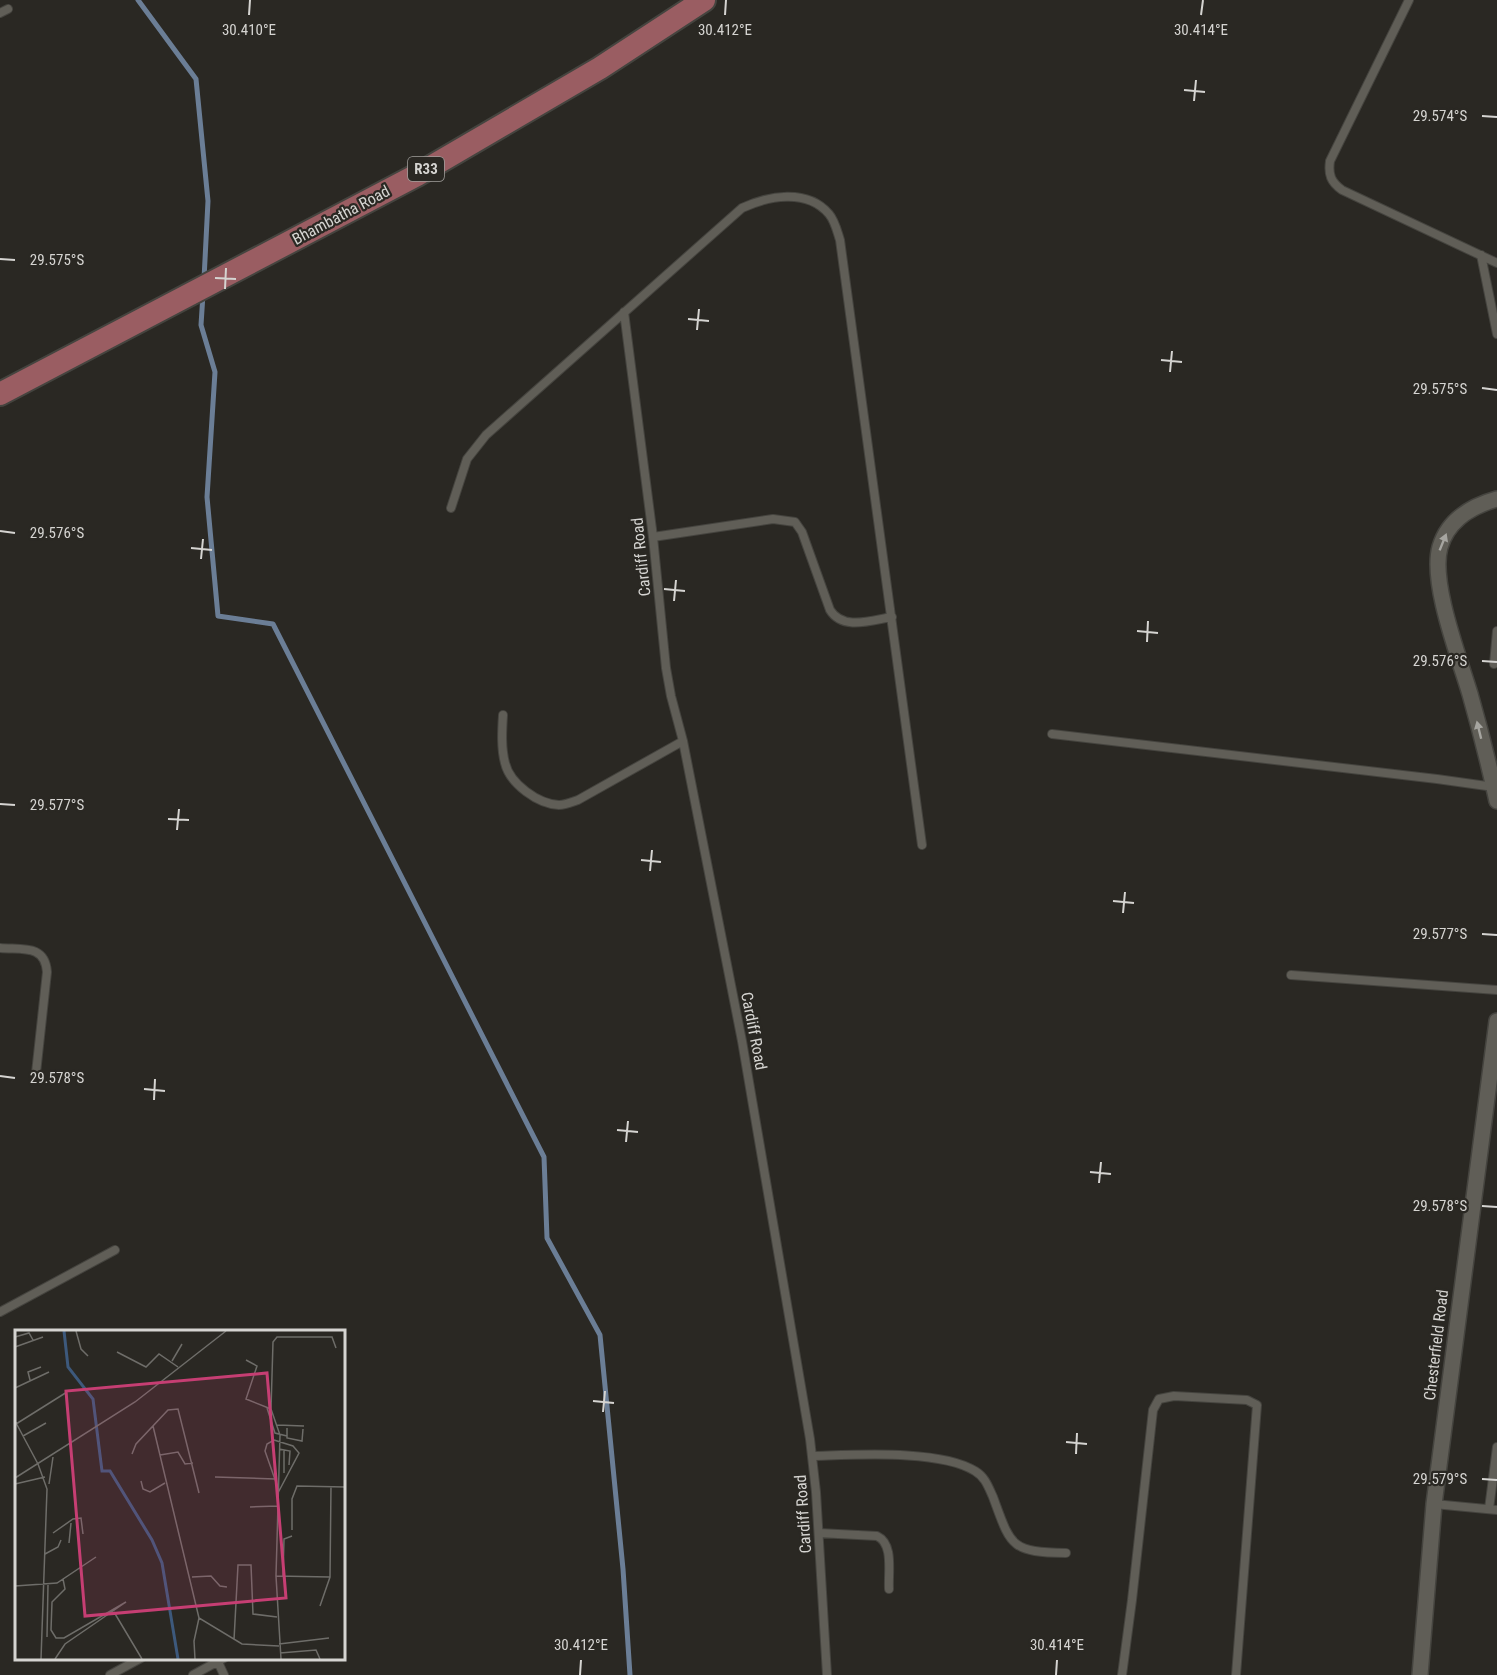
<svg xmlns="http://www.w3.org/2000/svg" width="1497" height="1675" viewBox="0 0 1497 1675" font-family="'Roboto Condensed',sans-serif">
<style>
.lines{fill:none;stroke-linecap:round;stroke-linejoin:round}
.stream{stroke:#6b7e96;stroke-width:5}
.lane-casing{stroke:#45443f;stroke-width:10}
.street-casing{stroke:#45443f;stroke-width:18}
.primary-casing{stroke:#45443f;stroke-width:26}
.lane{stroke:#605e57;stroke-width:8}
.street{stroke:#605e57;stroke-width:15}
.primary{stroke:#9a5d62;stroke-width:22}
.oneway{fill:#a6a5a0}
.ticks{fill:none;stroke:#d5d4d1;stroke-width:2}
.labels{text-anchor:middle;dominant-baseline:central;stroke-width:4.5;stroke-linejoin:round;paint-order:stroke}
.shield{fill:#2a2823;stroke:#a2a09d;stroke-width:1.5}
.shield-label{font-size:15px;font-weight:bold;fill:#d5d4d1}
.street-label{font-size:16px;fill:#d5d4d1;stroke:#2a2823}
.inset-river{fill:none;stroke:#3d597c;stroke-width:3}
.inset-road{fill:none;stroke:#6e6d69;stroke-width:1.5}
.view{fill:#c63e73;fill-opacity:0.15;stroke:#c63e73;stroke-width:3}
.inset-edge{fill:none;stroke:#d5d4d1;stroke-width:3}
.ticks-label{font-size:15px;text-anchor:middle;fill:#d5d4d1;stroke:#2a2823;stroke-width:4.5;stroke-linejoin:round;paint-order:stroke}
</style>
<rect width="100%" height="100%" fill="#2a2823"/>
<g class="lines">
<path class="stream" d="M138 0 196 79 208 201 204 279
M203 294 201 325 215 372 207 497 218 616 273 624 544 1157 547 1238 600 1335 623 1569 630 1675"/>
<defs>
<path id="lane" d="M1409 0 1330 161C1328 175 1331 182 1342 190L1497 263
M0 13 8 9
M1481 255 1497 334
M624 312 653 537 666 668 671 696 683 741 742 1041 810 1439 816 1492 827 1675
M451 508 467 459 486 435 742 208C768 196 807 188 829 214 835 221 837 231 840 240L922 845
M653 537 773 519 795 522 802 532 830 610C843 631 872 620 892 617
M1494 664 1497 631
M503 715C502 731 501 748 505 763 510 784 538 804 559 805 565 805 572 802 578 800L683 741
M1052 734 1437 779 1494 787
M0 948C22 950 45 944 47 972L36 1073
M1291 975 1497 990
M0 1312 115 1250
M812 1456C854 1455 940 1449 975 1471 985 1477 988 1486 993 1497 1011 1546 1010 1552 1066 1553
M1434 1504 1497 1510
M1489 1509 1497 1447
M819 1533 877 1536C894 1544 888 1572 889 1589
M218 1662 224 1675
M110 1675 141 1658
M193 1675 224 1658
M1122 1675 1132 1600 1153 1410 1159 1399 1174 1396 1247 1400 1257 1405 1236 1675"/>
<path id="street" d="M1497 499C1472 506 1448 520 1440 547 1430 582 1459 657 1470 694 1480 729 1489 765 1497 801
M1420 1675 1434 1504 1497 1021"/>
<path id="primary" d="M0 394 417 175 600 68 704 0"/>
</defs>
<use href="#lane" class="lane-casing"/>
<use href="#street" class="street-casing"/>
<use href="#primary" class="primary-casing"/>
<use href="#lane" class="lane"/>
<use href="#street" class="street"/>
<use href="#primary" class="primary"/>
</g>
<defs><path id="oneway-solid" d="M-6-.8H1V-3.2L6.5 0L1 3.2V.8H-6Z" transform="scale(1.5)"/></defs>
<g class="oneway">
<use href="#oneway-solid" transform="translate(1443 542) rotate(-68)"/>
<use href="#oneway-solid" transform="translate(1479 730) rotate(-104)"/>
</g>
<path class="ticks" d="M249 15 250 0M725 15 726 0M1201 15 1203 0M1184 90 1205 92M1194 101 1196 80M1482 116 1497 117M0 259 15 260M215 278 236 279M225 289 226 268M688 319 709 321M697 330 699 309M1161 360 1182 362M1170 372 1172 351M1482 388 1497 390M0 531 15 533M191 548 212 550M201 559 203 539M664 589 685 591M674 601 676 580M1137 631 1158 633M1147 642 1148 621M1482 661 1497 662M0 804 15 805M168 819 189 820M177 830 179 809M641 860 661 862M650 871 652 850M1113 901 1134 903M1123 913 1125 892M1482 934 1497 935M0 1076 15 1078M144 1089 165 1091M154 1100 155 1079M617 1130 638 1132M626 1142 628 1121M1090 1172 1111 1174M1099 1183 1101 1162M1482 1206 1497 1207M593 1401 614 1403M603 1412 605 1391M1066 1442 1087 1444M1076 1454 1077 1433M1482 1479 1497 1480M580 1675 581 1660M1056 1675 1057 1660"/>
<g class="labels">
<rect class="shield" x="408" y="157" width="36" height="24" rx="4.5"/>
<g class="shield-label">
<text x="426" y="169">R33</text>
</g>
<g class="street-label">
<text transform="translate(341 215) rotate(-28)">Bhambatha Road</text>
<text transform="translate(641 557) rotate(-96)">Cardiff Road</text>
<text transform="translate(754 1031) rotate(79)">Cardiff Road</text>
<text transform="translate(1436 1345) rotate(-83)">Chesterfield Road</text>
<text transform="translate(803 1514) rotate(-94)">Cardiff Road</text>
</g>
</g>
<g transform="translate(15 1330)">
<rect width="330" height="330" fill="#2a2823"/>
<path class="inset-river" d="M49 1 53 37 78 69 87 141H95L137 210 147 233 163 329"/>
<path class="inset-road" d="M61 1 66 19 73 26M0 7 14 3 18 10M0 17 28 7M102 22 131 37 144 24 163 37M231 30 242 36 231 69 256 79M157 31 167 14M15 50 13 42 26 37M0 58 34 42M252 78 260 103 272 106M0 91 23 134M1 94 52 62M262 95 289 96M138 96 184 288 227 314 264 316M272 98V108L287 111 288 99M8 106 31 93M259 110 278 116 284 123 264 161 250 121 252 114ZM264 119 275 121 274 135M269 120V143M117 124 121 114 153 80 163 79 184 163M145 125 163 122 170 134 178 133M23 134 32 159 26 329M200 147 260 149M0 148 120 72 211 1M126 151 128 159 135 162 150 153M0 154 30 147M34 154 38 127M235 177 263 176M277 200V169L282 156 330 157M38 203 58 189 66 188 68 204M54 213 56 193M30 224 43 217 46 210M261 246 315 247M268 246 269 209 277 206M177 247 196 246 205 256 212 257M0 256 42 253 81 227M305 276 315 247 316 156M99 282 127 329M32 307 33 255M219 310 223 235H236L238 284 262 287M264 314 314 308M265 323 301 320 305 329M40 329 50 314 111 272 49 308H41L36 300 37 272 50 259 48 249M180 329 179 311 184 288M266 329 261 246 265 105 256 79 258 12 262 7H317L321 18"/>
<path class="view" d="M252 43 271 268 70 286 51 61Z"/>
<rect width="330" height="330" class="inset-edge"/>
</g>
<g class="ticks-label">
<text x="249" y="35">30.410°E</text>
<text x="725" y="35">30.412°E</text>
<text x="1201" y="35">30.414°E</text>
<text x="1440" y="121">29.574°S</text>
<text x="57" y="265">29.575°S</text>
<text x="1440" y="394">29.575°S</text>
<text x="57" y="538">29.576°S</text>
<text x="1440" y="666">29.576°S</text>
<text x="57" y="810">29.577°S</text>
<text x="1440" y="939">29.577°S</text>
<text x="57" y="1083">29.578°S</text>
<text x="1440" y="1211">29.578°S</text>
<text x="1440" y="1484">29.579°S</text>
<text x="581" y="1650">30.412°E</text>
<text x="1057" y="1650">30.414°E</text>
</g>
</svg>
